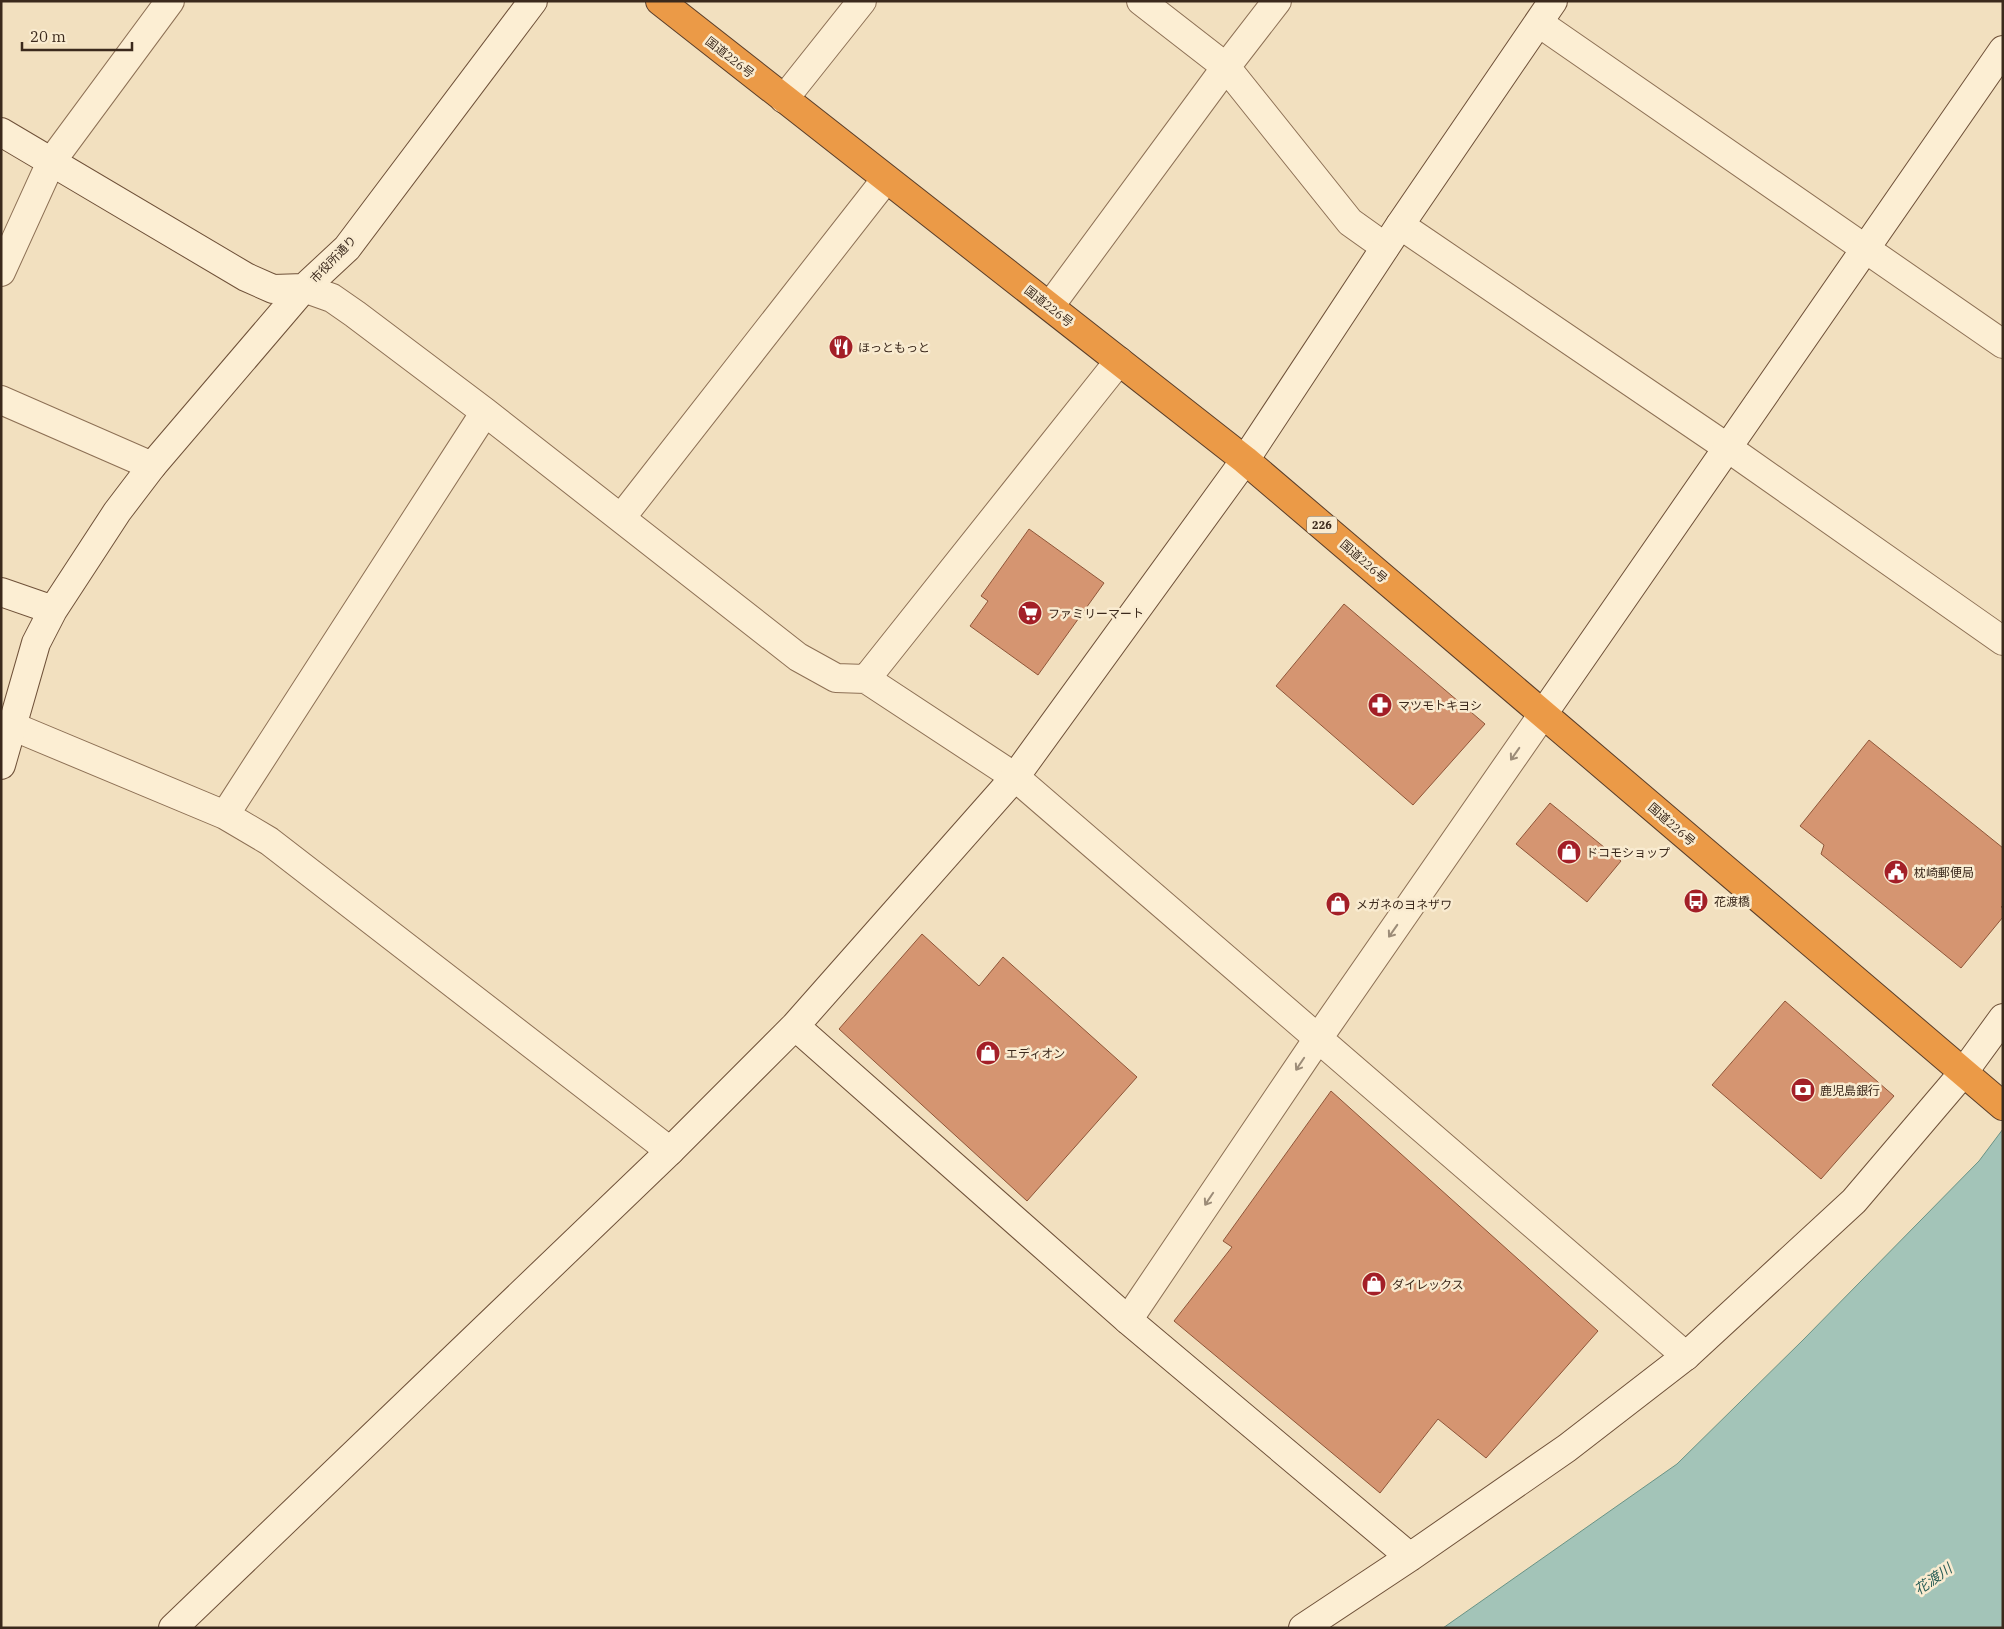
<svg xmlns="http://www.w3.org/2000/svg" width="2004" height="1629" viewBox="0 0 2004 1629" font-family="'IBM Plex Serif','Noto Sans JP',serif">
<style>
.water{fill:#a3c4b8;stroke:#699386}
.building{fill:#d59571;stroke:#8f5639}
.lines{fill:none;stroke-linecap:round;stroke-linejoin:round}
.street-casing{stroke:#8d7055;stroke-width:30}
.secondary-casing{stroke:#6f5139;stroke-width:30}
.highway-casing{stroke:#5a3e2a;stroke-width:30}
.street{stroke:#fceed3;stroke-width:28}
.secondary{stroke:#fceed3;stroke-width:28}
.highway{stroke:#eb9a47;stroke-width:28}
.oneway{stroke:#9c8c78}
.labels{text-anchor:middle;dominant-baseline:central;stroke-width:5;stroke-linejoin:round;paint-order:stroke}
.shield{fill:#f9ebd0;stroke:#746352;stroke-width:1}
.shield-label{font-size:11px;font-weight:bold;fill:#3b291c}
.street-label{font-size:12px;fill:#3b291c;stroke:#f9ebd0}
.poi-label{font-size:12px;fill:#3b291c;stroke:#f9ebd0;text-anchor:start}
.water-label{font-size:14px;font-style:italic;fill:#295d56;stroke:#f9ebd0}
</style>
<rect width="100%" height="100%" fill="#f2e0bf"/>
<path class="water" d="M2003 1129V1628H1443L1677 1464 1803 1340 1979 1161Z"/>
<path class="building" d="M1029 529 1104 583 1038 675 970 626 988 601 981 596Z
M1344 604 1485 724 1413 805 1276 686Z
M1869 740 2003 848V905L2001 907 2003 908V917L1961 968 1821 854 1824 845 1800 826Z
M1550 803 1621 861 1587 902 1516 844Z
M922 934 979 986 1003 957 1137 1077 1027 1201 839 1029Z
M1785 1001 1894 1096 1821 1179 1712 1085Z
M1331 1091 1598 1331 1486 1458 1438 1419 1380 1493 1174 1321 1232 1247 1223 1241Z"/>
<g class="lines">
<defs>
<path id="street" d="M1141 1 1226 67 1350 222 1385 247
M1539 23 2003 344
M784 99 862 1
M1400 225 1728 448 2003 641
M1 272 51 162 170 1
M304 288 332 298 355 314 485 412 798 657 836 678 866 679 1015 777 1686 1356
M1050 306 1226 67 1277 1
M1 400 152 466
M621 518 886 179
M866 679 1119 361
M12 726 225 815 269 841 670 1151
M225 815 485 412
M1128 1320 1319 1037 1543 714"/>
<path id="secondary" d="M1 132 246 277 273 289 304 288 347 248 533 1
M1 592 53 610
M1543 714 2003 50
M1 765 36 643 53 610 117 512 152 466 304 288
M795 1026 1128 1320 1410 1557
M173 1628 670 1151 795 1026 1015 777 1245 460 1400 225 1553 1
M1303 1628 1410 1557 1567 1448 1686 1356 1854 1201 1963 1073 2003 1018"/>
<path id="highway" d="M660 1 1245 460 2003 1106"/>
</defs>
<use href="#street" class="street-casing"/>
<use href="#secondary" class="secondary-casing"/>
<use href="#highway" class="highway-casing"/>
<use href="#street" class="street"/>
<use href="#secondary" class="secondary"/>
<use href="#highway" class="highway"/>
</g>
<defs><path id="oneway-shaft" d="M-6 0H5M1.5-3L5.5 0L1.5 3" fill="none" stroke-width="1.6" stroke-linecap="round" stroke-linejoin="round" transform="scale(1.25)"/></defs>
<g class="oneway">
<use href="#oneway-shaft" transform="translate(1515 754) rotate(125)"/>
<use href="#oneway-shaft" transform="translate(1393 931) rotate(125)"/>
<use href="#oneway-shaft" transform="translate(1300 1064) rotate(124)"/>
<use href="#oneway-shaft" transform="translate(1209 1199) rotate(124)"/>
</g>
<defs>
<symbol id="restaurant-disc" viewBox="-11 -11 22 22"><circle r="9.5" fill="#a31f27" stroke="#f9ebd0"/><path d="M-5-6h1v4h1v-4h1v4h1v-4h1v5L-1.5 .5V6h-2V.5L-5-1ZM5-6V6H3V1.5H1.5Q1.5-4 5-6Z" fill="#fff"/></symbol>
<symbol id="supermarket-disc" viewBox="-11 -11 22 22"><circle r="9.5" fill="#a31f27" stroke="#f9ebd0"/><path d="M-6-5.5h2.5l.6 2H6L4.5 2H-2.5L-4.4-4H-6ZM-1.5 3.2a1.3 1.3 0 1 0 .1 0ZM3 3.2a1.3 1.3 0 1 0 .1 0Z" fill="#fff"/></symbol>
<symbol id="pharmacy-disc" viewBox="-11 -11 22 22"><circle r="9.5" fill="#a31f27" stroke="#f9ebd0"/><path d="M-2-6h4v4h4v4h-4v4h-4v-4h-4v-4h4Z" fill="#fff"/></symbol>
<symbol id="shop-disc" viewBox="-11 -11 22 22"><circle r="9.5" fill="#a31f27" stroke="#f9ebd0"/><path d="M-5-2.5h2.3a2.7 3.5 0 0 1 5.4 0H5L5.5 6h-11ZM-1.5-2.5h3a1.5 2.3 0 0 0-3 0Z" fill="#fff"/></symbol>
<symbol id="civic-disc" viewBox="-11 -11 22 22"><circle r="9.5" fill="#a31f27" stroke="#f9ebd0"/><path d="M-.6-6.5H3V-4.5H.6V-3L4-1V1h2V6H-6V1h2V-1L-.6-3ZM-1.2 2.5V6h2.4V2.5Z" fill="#fff"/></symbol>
<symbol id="bus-disc" viewBox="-11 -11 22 22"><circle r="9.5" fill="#a31f27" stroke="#f9ebd0"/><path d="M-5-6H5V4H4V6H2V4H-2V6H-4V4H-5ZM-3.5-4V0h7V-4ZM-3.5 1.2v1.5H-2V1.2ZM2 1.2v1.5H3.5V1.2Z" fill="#fff"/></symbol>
<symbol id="bank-disc" viewBox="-11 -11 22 22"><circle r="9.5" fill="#a31f27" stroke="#f9ebd0"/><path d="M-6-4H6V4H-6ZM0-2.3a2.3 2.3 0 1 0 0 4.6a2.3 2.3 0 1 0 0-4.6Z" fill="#fff"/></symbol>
</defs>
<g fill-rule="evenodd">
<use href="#restaurant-disc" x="827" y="333" width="28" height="28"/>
<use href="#supermarket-disc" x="1016" y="599" width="28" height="28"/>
<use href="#pharmacy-disc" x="1366" y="691" width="28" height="28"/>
<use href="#shop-disc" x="1555" y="838" width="28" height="28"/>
<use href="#civic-disc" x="1882" y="858" width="28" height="28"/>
<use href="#bus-disc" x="1682" y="887" width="28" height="28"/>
<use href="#shop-disc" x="1324" y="890" width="28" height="28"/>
<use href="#shop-disc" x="974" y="1039" width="28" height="28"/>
<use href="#bank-disc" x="1789" y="1076" width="28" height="28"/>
<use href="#shop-disc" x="1360" y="1270" width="28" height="28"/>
</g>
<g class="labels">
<rect class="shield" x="1307" y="516.5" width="30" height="17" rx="4"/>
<g class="shield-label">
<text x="1322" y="525">226</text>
</g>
<g class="street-label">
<text transform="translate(730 57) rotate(38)">国道226号</text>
<text transform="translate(333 259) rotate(-46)">市役所通り</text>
<text transform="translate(1049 306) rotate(38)">国道226号</text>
<text transform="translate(1364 561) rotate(41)">国道226号</text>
<text transform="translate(1672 824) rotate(41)">国道226号</text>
</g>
<g class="poi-label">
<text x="858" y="347">ほっともっと</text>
<text x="1048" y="613">ファミリーマート</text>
<text x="1398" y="705">マツモトキヨシ</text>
<text x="1586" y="852">ドコモショップ</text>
<text x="1914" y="872">枕崎郵便局</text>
<text x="1714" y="901">花渡橋</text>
<text x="1356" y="904">メガネのヨネザワ</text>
<text x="1006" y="1053">エディオン</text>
<text x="1820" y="1090">鹿児島銀行</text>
<text x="1392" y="1284">ダイレックス</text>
</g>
<g class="water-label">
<text transform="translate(1933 1579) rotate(-35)">花渡川</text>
</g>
</g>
<rect width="2004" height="1629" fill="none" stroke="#3b291c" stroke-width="5"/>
<path d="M22 42v8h110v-8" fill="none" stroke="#3b291c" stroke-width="2.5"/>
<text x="30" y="42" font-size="15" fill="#3b291c" stroke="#f9ebd0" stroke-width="4" paint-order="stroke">20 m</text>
</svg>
